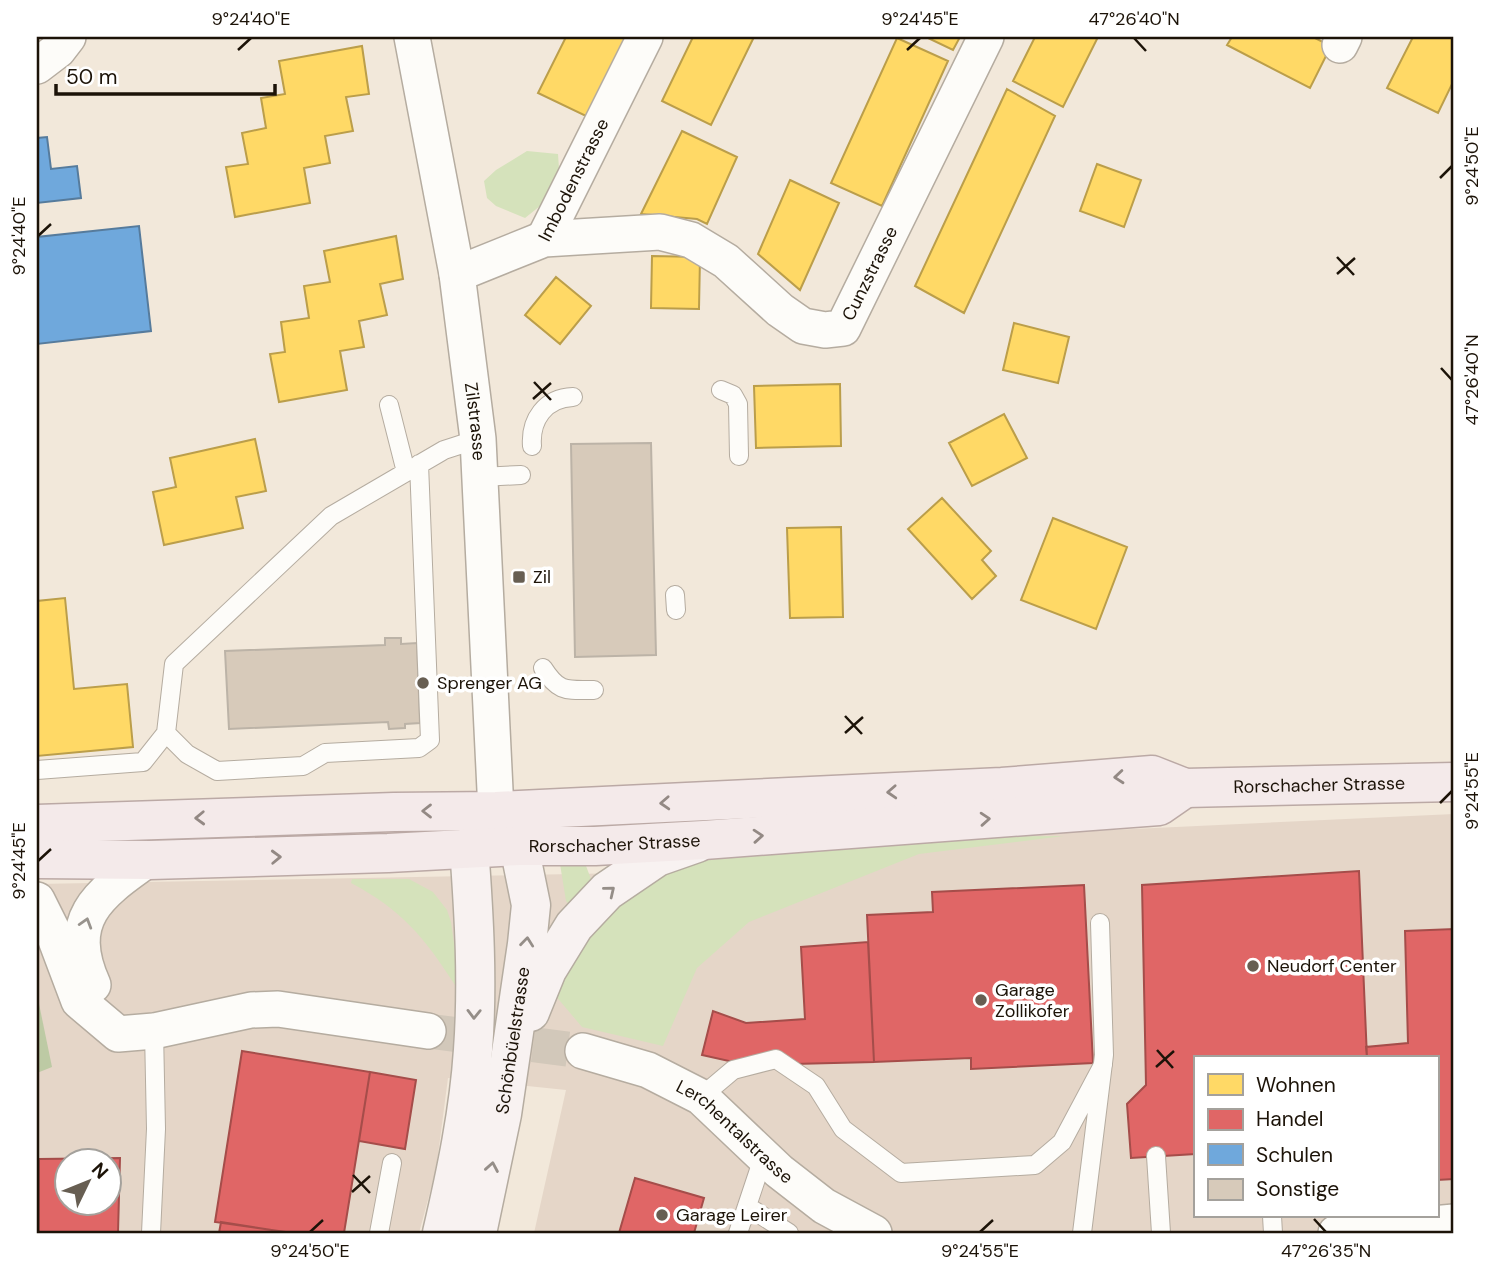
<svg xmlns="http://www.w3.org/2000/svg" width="1491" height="1270" viewBox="0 0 1491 1270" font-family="'DM Sans',sans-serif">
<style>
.commercial{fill:#e5d6c8;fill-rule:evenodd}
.green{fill:#d5e2bb}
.forest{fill:#bdcaa4}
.homes{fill:#ffd966;stroke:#bb9e4a;stroke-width:2}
.shops{fill:#e06666;stroke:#a54d4a;stroke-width:2;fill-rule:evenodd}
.schools{fill:#6fa8dc;stroke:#567b9c;stroke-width:2}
.building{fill:#d7caba;stroke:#bcb3a7;stroke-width:2}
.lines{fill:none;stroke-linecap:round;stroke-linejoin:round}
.street-tunnel{stroke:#d2c8ba;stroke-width:35;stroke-dasharray:35 18;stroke-linecap:butt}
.lane-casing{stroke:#b5aca0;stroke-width:20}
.street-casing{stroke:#b5aca0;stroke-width:38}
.secondary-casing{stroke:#b5aca0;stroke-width:41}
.primary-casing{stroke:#bba9a5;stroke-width:41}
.lane{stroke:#fdfcf9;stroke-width:18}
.street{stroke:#fdfcf9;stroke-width:35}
.secondary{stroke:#f8f2f1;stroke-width:38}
.primary{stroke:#f4eaea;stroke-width:38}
.oneway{stroke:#938984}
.oneway2{stroke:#958e88}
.oneway3{stroke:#98938d}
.ticks{fill:none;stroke:#1c1308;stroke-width:2.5}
.poi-dot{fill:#675e52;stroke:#fff;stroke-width:2.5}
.labels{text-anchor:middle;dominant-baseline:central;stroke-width:7;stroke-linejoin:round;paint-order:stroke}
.street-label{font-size:18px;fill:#1c1308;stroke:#fff}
.poi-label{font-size:18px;fill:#1c1308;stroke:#fff;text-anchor:start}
.neatline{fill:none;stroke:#1c1308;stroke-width:2.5}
.ticks-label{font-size:18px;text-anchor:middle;fill:#1c1308}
</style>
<rect width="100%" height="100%" fill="#f2e8da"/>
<path class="commercial" d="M1454 814V1233H534L566 1090 448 1078 436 1170 419 1233H37V884L679 872 854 842ZM1195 1058H1437V1216H1195ZM66 1162H108V1204H66Z"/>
<path class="green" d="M527 151 558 154 560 183 540 206 525 218 496 206 487 198 484 181 496 170Z
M1064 836 919 854 749 922 697 968 663 1046 582 1027 554 994 600 913 663 871 737 853 872 837Z
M583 858 594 887 570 906 566 901 560 864Z
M352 879H409L433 892 447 910 451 922 460 986 455 985C424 937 402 910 351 883Z"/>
<path class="forest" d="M37 994 52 1067 37 1073Z"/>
<path class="homes" d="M566 37H626L588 117 538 93Z
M693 37H754L711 125 662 101Z
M926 37H960L953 50Z
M1035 37H1098L1063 107 1013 81Z
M1232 37H1313L1331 46 1310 88 1227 45Z
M1413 37 1454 38V80L1438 113 1387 88Z
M897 38 948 61 882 206 831 183Z
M362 46 369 94 346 97 353 131 325 136 330 163 304 168 310 203 235 217 226 167 248 164 242 133 266 128 261 98 285 94 279 61Z
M1007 89 1055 116 964 313 915 286Z
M682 131 737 157 707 224 697 219 641 214Z
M1097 164 1141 180 1124 227 1080 211Z
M790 180 839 203 800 290 758 254Z
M396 236 403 279 380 284 387 315 359 321 364 347 340 351 347 390 279 402 270 354 285 352 281 322 309 318 304 286 330 282 324 251Z
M652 256 700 257 699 309 651 308Z
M556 277 591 306 560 344 525 315Z
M1014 323 1069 337 1058 383 1003 370Z
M840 384 841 446 756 448 754 386Z
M1004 414 1027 458 972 486 949 443Z
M255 439 266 491 236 497 243 528 164 545 153 492 176 487 170 458Z
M942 498 991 551 982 560 996 576 972 599 908 529Z
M1053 518 1127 547 1096 629 1021 600Z
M841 527 843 617 790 618 787 528Z
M65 598 74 689 127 684 133 747 37 756V601Z"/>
<path class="shops" d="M1359 871 1367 1058H1195V1154L1131 1158 1127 1104 1146 1085 1142 885Z
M1084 885 1093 1063 971 1069V1058L874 1062 867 915 933 912 932 892Z
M1454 929V1179L1437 1180V1058H1367L1366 1047 1408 1043 1405 931Z
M868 942 874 1062 747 1065 702 1055 713 1011 746 1023 805 1019 801 947Z
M242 1051 370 1072 344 1233H293L215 1222Z
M370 1072 416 1080 405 1149 359 1141Z
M120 1158 118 1233H39V1159ZM66 1162H108V1204H66Z
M635 1178 704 1198 694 1233H619Z
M221 1222 278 1231 293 1233H219Z"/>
<path class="schools" d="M47 137 51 169 77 166 81 198 37 203V138Z
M139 226 151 331 37 344V237Z"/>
<path class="building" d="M651 443 656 655 575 657 571 444Z
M385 638H401V644L417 643 420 723 405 724V728L389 729 388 722 229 729 225 651 385 645Z"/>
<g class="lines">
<path class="street-tunnel" d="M428 1031 583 1051"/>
<defs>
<path id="lane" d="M721 390 733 395 738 404 739 456
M389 405 406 472
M532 446C530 420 545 398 573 397
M480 477 521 475
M675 595 676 610
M543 668C559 693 566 690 594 690
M166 733 187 754 217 771 303 766 325 753 419 748 430 740 419 464
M37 770 143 762 166 733 174 664 331 516 444 450 478 439
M701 1097 733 1070 776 1059 816 1086 843 1129 901 1173 1035 1165 1062 1142 1103 1065
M1156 1156 1161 1233
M747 1206 789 1233
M1272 1216 1273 1233
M151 1233 156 1129 154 1031
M379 1233 392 1163
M738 1233 763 1158
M1082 1233 1104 1055 1100 923"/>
<g id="street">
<path id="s1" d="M412 37 457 274 478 439 496 811"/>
<path d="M1340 45 1344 37"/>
<path d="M37 66 58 50 68 37"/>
<path id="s2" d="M544 239 645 37"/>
<path id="s3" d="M457 274 544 239 660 232 691 240 726 261 780 310 803 326 825 330 843 328 986 37"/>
<path d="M37 900 53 932 79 1001 118 1034 154 1031 251 1010 278 1009 428 1031"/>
<path d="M93 985C64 920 97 895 147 860"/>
<path id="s4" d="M583 1051 648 1070 701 1097 779 1171 824 1206 874 1233"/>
<path d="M1336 1233 1454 1222"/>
</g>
<g id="secondary">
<path d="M530 1012 547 970 574 926 607 891 657 857 697 843"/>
<path d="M442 1233C456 1173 469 1111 473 1050 478 982 474 915 469 847"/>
<path id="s5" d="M477 1233 502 1114 527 944 531 905 519 846"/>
</g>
<g id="primary">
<path id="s6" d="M37 824 394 812 496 811 1002 787 1152 775 1185 788 1454 782"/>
<path id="s7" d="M37 859 150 860 388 853 519 846H595L704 840 1159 806 1185 788"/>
</g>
</defs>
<use href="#lane" class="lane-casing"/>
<use href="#street" class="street-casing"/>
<use href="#secondary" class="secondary-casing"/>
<use href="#primary" class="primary-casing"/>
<use href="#lane" class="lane"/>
<use href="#street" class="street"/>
<use href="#secondary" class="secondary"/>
<use href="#primary" class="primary"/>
</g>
<defs><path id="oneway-chevron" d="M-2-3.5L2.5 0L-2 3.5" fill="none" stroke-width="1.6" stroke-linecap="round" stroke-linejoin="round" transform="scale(1.75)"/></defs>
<g class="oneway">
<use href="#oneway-chevron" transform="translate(1119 777) rotate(175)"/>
<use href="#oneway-chevron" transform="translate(892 792) rotate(177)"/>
<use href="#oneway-chevron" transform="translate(665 803) rotate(177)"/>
<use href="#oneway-chevron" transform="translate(427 811) rotate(180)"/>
<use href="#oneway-chevron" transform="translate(200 818) rotate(178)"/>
<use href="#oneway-chevron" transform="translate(985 819) rotate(-4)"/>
<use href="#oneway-chevron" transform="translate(758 836) rotate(-4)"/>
<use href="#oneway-chevron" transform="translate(276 857) rotate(-2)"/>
</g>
<g class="oneway2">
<use href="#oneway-chevron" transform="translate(610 891) rotate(-39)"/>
<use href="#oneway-chevron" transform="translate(527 942) rotate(-84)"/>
<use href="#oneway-chevron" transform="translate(474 1014) rotate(91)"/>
<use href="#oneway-chevron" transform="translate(492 1167) rotate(-80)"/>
</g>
<use class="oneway3" href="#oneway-chevron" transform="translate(86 923) rotate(-73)"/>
<path class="ticks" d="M1134 38 1146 51M238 50 251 38M907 50 920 38M1440 178 1452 166M38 236 51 224M1337 257 1354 275M1337 274 1355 258M1441 368 1452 380M534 382 551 400M533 399 551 383M845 716 862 734M845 733 863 717M1440 803 1452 791M38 861 51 849M1157 1050 1173 1068M1156 1067 1174 1051M353 1175 370 1193M352 1192 370 1176M1314 1219 1326 1232M310 1232 323 1220M980 1232 993 1220"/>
<g class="poi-dot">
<rect x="512" y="570" width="14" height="14" rx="3.5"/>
<circle cx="423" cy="683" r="7"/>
<circle cx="1253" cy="966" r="7"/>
<circle cx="981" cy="1000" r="7"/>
<circle cx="662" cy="1215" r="7"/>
</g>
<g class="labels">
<g class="street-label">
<text stroke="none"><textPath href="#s2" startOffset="66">Imbodenstrasse</textPath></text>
<text stroke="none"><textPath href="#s3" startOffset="485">Cunzstrasse</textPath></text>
<text stroke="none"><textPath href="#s1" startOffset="390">Zilstrasse</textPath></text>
<text stroke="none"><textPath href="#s6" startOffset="1286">Rorschacher Strasse</textPath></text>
<text stroke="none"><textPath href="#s7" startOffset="578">Rorschacher Strasse</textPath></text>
<text stroke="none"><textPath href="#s5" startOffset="196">Schönbüelstrasse</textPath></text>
<text stroke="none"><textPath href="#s4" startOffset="175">Lerchentalstrasse</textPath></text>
</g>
<g class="poi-label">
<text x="533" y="577">Zil</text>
<text x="437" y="683">Sprenger AG</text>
<text x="1267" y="966">Neudorf Center</text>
<text x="995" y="990">Garage<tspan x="995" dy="21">Zollikofer</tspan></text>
<text x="676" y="1215">Garage Leirer</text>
</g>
</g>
<rect width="1491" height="1270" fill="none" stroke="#ffffff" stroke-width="77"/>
<rect x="1194" y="1056" width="245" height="161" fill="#ffffff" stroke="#a4a19c" stroke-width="2"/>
<rect x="1208" y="1074" width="35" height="21" fill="#ffd966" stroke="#a4a19c" stroke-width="2"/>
<text x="1256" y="1092" font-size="21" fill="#1c1308">Wohnen</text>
<rect x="1208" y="1109" width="35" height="21" fill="#e06666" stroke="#a4a19c" stroke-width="2"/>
<text x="1256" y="1126" font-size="21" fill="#1c1308">Handel</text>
<rect x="1208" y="1144" width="35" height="21" fill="#6fa8dc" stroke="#a4a19c" stroke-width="2"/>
<text x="1256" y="1162" font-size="21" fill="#1c1308">Schulen</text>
<rect x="1208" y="1179" width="35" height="21" fill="#d7caba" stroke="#a4a19c" stroke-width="2"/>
<text x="1256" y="1196" font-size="21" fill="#1c1308">Sonstige</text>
<g transform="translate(88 1182) rotate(47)"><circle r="33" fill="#ffffff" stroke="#a4a19c" stroke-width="2"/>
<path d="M0-5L12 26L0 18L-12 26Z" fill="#675e52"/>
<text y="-10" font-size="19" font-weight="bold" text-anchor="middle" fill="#1c1308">N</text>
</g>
<path d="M56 84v10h219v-10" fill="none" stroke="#1c1308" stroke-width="3.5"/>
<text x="66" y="84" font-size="21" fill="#1c1308" stroke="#ffffff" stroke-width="5" paint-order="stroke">50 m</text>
<rect x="38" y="38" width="1414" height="1194" class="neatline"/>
<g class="ticks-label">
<text x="251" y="25">9°24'40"E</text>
<text x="920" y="25">9°24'45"E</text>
<text x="1134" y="25">47°26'40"N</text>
<text transform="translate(1472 166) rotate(-90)" y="6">9°24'50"E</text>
<text transform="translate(19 236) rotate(-90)" y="6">9°24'40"E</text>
<text transform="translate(1472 380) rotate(-90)" y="6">47°26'40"N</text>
<text transform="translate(1472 791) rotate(-90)" y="6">9°24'55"E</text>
<text transform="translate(19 861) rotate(-90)" y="6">9°24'45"E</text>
<text x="310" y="1257">9°24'50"E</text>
<text x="980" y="1257">9°24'55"E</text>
<text x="1326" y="1257">47°26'35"N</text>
</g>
</svg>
